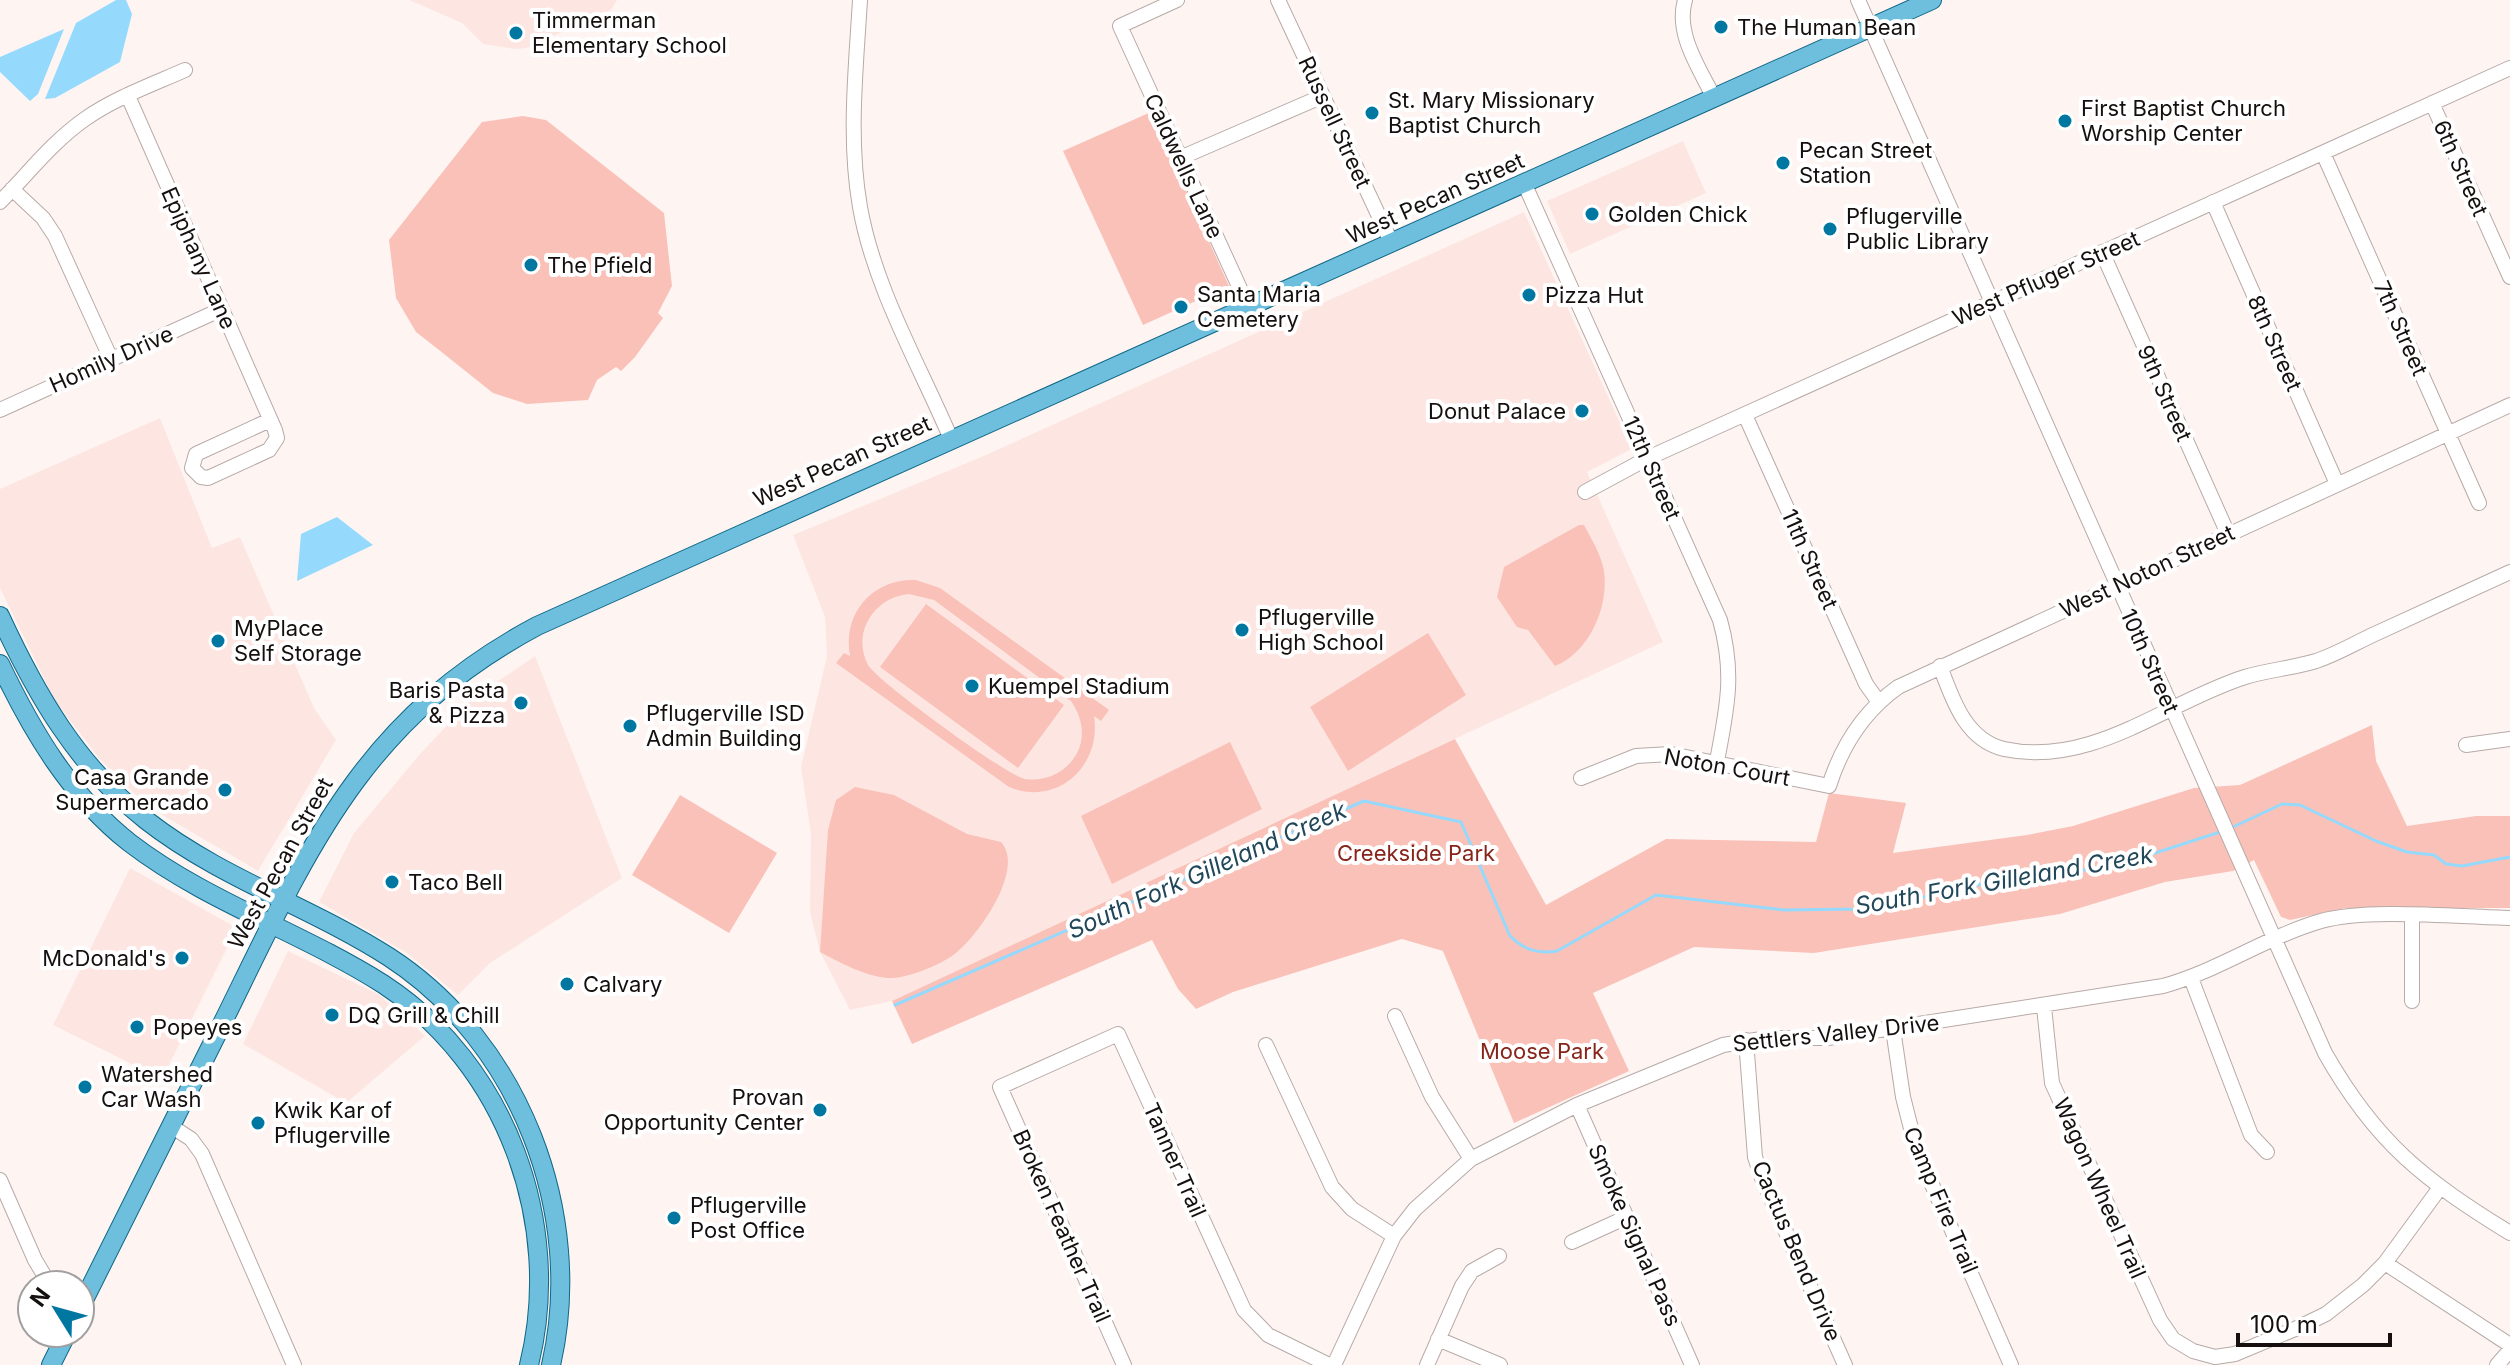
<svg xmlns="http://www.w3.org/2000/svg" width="2510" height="1365" viewBox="0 0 2510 1365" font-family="Inter,sans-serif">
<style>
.built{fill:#fde6e1}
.green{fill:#fac1b8;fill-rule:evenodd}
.water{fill:#95d9fc}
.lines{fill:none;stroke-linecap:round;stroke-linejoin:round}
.stream{stroke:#95d9fc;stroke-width:3}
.minor-casing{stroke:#b7aaa7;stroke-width:16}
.major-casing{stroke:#0f6686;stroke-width:20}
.minor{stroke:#fff;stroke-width:14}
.major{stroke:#6dbfdd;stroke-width:18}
.poi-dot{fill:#0077a0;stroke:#fff;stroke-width:3}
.labels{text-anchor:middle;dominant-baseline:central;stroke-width:8;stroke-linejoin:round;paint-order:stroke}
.poi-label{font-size:22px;fill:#15100f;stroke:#fff;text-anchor:start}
.street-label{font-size:22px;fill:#15100f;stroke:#fff}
.park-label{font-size:22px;fill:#87251b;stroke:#fff}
.water-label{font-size:24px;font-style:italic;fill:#21475a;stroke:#fff}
</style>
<rect width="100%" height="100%" fill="#fef5f3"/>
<path class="built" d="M409 0H617L611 10 527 48 515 49 483 44 462 23Z
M1683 141 1706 193 1570 254 1547 201Z
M1524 212 1632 449 1587 472 1663 642 892 1001 850 1010 820 952 810 912 811 835 801 767 827 656 825 617 793 535 979 458Z
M160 418 212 548 240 537 314 708 336 740 258 871 147 806 100 759 55 701 0 588V489Z
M535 656 622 878 490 963 458 995 407 953 319 902 354 833 419 755 472 699Z
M130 868 237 928 162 1079 53 1025Z
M288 951 378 994 425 1036 346 1103 243 1044Z"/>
<path class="green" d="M1151 112 1229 286 1143 325 1063 151Z
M523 116 546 120 664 213 672 286 658 313 663 318 635 357 621 371 616 367 597 380 588 400 527 404 493 393 439 350 416 332 396 298 389 240 482 122Z
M1579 525H1584C1592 540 1601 554 1604 571 1609 606 1590 652 1555 666L1528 630 1517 627 1497 597 1504 567Z
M916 580 940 588 1109 710 1101 721 1094 716C1102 766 1057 807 1009 787L836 663 844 653 850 656C842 613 873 578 916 580ZM909 594 934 600 1071 701C1082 717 1086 736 1077 753 1067 772 1046 782 1025 779 1007 776 877 681 868 665 851 632 875 597 909 594Z
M926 604 1064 705 1018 768 880 667Z
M1428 633 1466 695 1348 771 1310 707Z
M2372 725 2376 761 2407 826 2476 816H2510V908H2345L2290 920 2281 917 2254 860 2233 871 2165 882 2060 914 1814 953 1694 947 1593 993 1629 1071 1514 1123 1443 951 1402 939 1233 992 1196 1009 1178 989 1152 940 912 1044 892 1001 1455 739 1546 905 1666 839 1816 842 1829 793 1906 803 1893 853 2027 835 2073 826 2194 788 2240 785Z
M1230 742 1262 809 1112 884 1081 816Z
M855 787 894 795 967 834 1001 842C1026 869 977 939 952 956 939 965 916 974 901 977 876 983 841 963 820 952L828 830 836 800Z
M680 795 777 853 729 933 632 875Z"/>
<path class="water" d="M116 0H126L132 14 120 62 55 98 45 99 76 23Z
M64 29 38 94 30 101 0 72V57Z
M337 517 373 545 297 581 301 534Z"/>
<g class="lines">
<path class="stream" d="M2231 828 2282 804 2300 805 2376 841 2407 852 2434 855 2446 864 2462 866 2510 857
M895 1005 1364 801 1461 822 1510 936C1524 950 1538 954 1557 951L1656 895 1784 910 1859 909 1966 889 1983 883 2115 866 2220 832"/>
<defs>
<path id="minor" d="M860 0C856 68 848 139 860 207 874 287 919 364 951 439
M1177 0 1120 26 1248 306
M1278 0 1392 244
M1685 0C1675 34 1700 69 1714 98
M1858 0 2325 1053C2376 1143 2424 1180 2510 1233
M128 96 275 430 277 438 269 450 208 478 201 477 192 468 196 454 270 420
M2432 103 2510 277
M2323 153 2479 503
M1180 158 1323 96
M1525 185 1720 620C1735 674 1727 708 1717 761
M12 189 43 218 55 236 111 359
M0 202C28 174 52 142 85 119 115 98 151 85 185 70
M2213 202 2337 484
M2102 252 2228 534
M0 410 222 309
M1745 415 1866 684 1878 701
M1585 492 1648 458 2510 68
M1940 666C1952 698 1965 740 2004 749 2092 768 2166 702 2245 677 2268 670 2293 668 2316 661 2337 654 2357 642 2377 633 2421 613 2466 592 2510 572
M2466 745 2510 739
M1581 778 1636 756 1671 754 1829 786C1842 745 1863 712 1898 687L2510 405
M2412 916V1001
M2191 978 2251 1135 2267 1152
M2044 1007 2052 1083 2160 1320 2173 1339 2193 1351 2215 1357 2235 1354 2295 1329 2326 1314 2363 1285 2385 1263 2439 1189
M1395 1016 1432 1097 1471 1159
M1893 1029 1903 1097 1916 1148 2011 1365
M1746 1040 1755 1157 1762 1178 1845 1365
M1266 1045 1332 1187 1352 1209 1394 1236
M1577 1105 1692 1365
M171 1126 191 1139 202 1154 294 1365
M0 1180 35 1260 50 1285
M1572 1242 1627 1217
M2385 1263 2510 1345
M1438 1339 1500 1365
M1124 1365 1000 1087 1118 1034 1244 1310 1268 1335 1329 1365
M1334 1365 1394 1236 1415 1209 1471 1159 1577 1105 1723 1045 1768 1038H1828L2163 986C2218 971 2266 937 2321 921 2368 908 2459 917 2510 918
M1427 1365 1462 1286 1472 1271 1499 1256
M2497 1365 2510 1350"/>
<path id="major" d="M0 616C36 694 77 766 146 820 220 878 311 907 389 957 520 1042 586 1214 551 1365
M0 664C32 731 70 796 130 843 207 902 301 932 383 984 506 1064 564 1223 529 1365
M80 1308C127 1214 174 1120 221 1026 306 854 359 721 537 626L1932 0
M51 1365 67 1333"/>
</defs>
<use href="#minor" class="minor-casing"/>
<use href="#major" class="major-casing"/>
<use href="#minor" class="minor"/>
<use href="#major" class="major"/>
</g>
<g class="poi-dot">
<circle cx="1721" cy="27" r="8"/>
<circle cx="516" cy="33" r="8"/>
<circle cx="1372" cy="113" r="8"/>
<circle cx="2065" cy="121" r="8"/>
<circle cx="1783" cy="163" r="8"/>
<circle cx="1592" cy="214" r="8"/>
<circle cx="1830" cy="229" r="8"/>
<circle cx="531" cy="265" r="8"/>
<circle cx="1529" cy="295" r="8"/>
<circle cx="1181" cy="307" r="8"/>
<circle cx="1582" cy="411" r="8"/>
<circle cx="1242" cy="630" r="8"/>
<circle cx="218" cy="641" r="8"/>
<circle cx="972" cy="686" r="8"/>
<circle cx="521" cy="703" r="8"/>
<circle cx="630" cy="726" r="8"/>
<circle cx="225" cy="790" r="8"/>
<circle cx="392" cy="882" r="8"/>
<circle cx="182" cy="958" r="8"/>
<circle cx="567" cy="984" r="8"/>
<circle cx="332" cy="1015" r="8"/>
<circle cx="137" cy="1027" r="8"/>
<circle cx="85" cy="1087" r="8"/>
<circle cx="820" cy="1110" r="8"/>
<circle cx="258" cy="1123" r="8"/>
<circle cx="674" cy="1218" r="8"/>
</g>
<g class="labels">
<g class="poi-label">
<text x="532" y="20">Timmerman<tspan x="532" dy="25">Elementary School</tspan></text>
<text x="1737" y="27">The Human Bean</text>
<text x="1388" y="100">St. Mary Missionary<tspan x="1388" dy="25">Baptist Church</tspan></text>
<text x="2081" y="108">First Baptist Church<tspan x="2081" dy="25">Worship Center</tspan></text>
<text x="1799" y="150">Pecan Street<tspan x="1799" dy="25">Station</tspan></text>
<text x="1608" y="214">Golden Chick</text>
<text x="1846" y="216">Pflugerville<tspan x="1846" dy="25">Public Library</tspan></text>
<text x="547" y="265">The Pfield</text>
<text x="1197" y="294">Santa Maria<tspan x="1197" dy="25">Cemetery</tspan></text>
<text x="1545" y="295">Pizza Hut</text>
<text x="1566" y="411" text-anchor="end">Donut Palace</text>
<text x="1258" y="617">Pflugerville<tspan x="1258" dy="25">High School</tspan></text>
<text x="234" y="628">MyPlace<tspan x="234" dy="25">Self Storage</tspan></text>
<text x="988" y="686">Kuempel Stadium</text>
<text x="505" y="690" text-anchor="end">Baris Pasta<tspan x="505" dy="25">&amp; Pizza</tspan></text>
<text x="646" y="713">Pflugerville ISD<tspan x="646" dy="25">Admin Building</tspan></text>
<text x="209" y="777" text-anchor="end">Casa Grande<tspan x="209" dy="25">Supermercado</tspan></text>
<text x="408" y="882">Taco Bell</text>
<text x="166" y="958" text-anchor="end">McDonald's</text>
<text x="583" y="984">Calvary</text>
<text x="348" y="1015">DQ Grill &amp; Chill</text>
<text x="153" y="1027">Popeyes</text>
<text x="101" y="1074">Watershed<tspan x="101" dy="25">Car Wash</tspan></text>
<text x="804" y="1097" text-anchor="end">Provan<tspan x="804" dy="25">Opportunity Center</tspan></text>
<text x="274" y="1110">Kwik Kar of<tspan x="274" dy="25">Pflugerville</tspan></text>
<text x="690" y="1205">Pflugerville<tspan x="690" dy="25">Post Office</tspan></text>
</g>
<g class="street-label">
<text transform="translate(1335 122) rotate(65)">Russell Street</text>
<text transform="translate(1184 166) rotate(65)">Caldwells Lane</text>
<text transform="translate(2461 168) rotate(66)">6th Street</text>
<text transform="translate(1435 198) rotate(-24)">West Pecan Street</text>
<text transform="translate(199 258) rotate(66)">Epiphany Lane</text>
<text transform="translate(2046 278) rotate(-24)">West Pfluger Street</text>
<text transform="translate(2401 328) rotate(66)">7th Street</text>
<text transform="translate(2275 343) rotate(66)">8th Street</text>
<text transform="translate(111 359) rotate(-24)">Homily Drive</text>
<text transform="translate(2165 393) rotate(66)">9th Street</text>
<text transform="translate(842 461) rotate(-24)">West Pecan Street</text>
<text transform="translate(1652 468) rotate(66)">12th Street</text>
<text transform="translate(1810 559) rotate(66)">11th Street</text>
<text transform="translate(2147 571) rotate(-25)">West Noton Street</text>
<text transform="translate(2150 661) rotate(66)">10th Street</text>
<text transform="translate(1727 767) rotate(10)">Noton Court</text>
<text transform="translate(280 863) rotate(-61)">West Pecan Street</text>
<text transform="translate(1836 1033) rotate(-6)">Settlers Valley Drive</text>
<text transform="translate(1175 1160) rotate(66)">Tanner Trail</text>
<text transform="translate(2100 1188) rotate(66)">Wagon Wheel Trail</text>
<text transform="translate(1941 1200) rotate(67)">Camp Fire Trail</text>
<text transform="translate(1062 1226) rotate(66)">Broken Feather Trail</text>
<text transform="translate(1635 1235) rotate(66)">Smoke Signal Pass</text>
<text transform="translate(1797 1251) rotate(67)">Cactus Bend Drive</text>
</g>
<g class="park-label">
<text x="1416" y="853">Creekside Park</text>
<text x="1542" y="1051">Moose Park</text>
</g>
<g class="water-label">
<text transform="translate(1207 870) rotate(-24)">South Fork Gilleland Creek</text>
<text transform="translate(2004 880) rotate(-10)">South Fork Gilleland Creek</text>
</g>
</g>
<g transform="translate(56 1309) rotate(307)"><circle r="38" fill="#ffffff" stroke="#a19f9f" stroke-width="2"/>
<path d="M0-6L14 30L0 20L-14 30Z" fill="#0077a0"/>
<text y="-12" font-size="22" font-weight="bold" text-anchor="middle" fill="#15100f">N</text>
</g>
<path d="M2238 1333v12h152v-12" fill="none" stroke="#15100f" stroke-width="4"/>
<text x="2250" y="1333" font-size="24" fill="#15100f" stroke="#ffffff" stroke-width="6" paint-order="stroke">100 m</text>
</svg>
